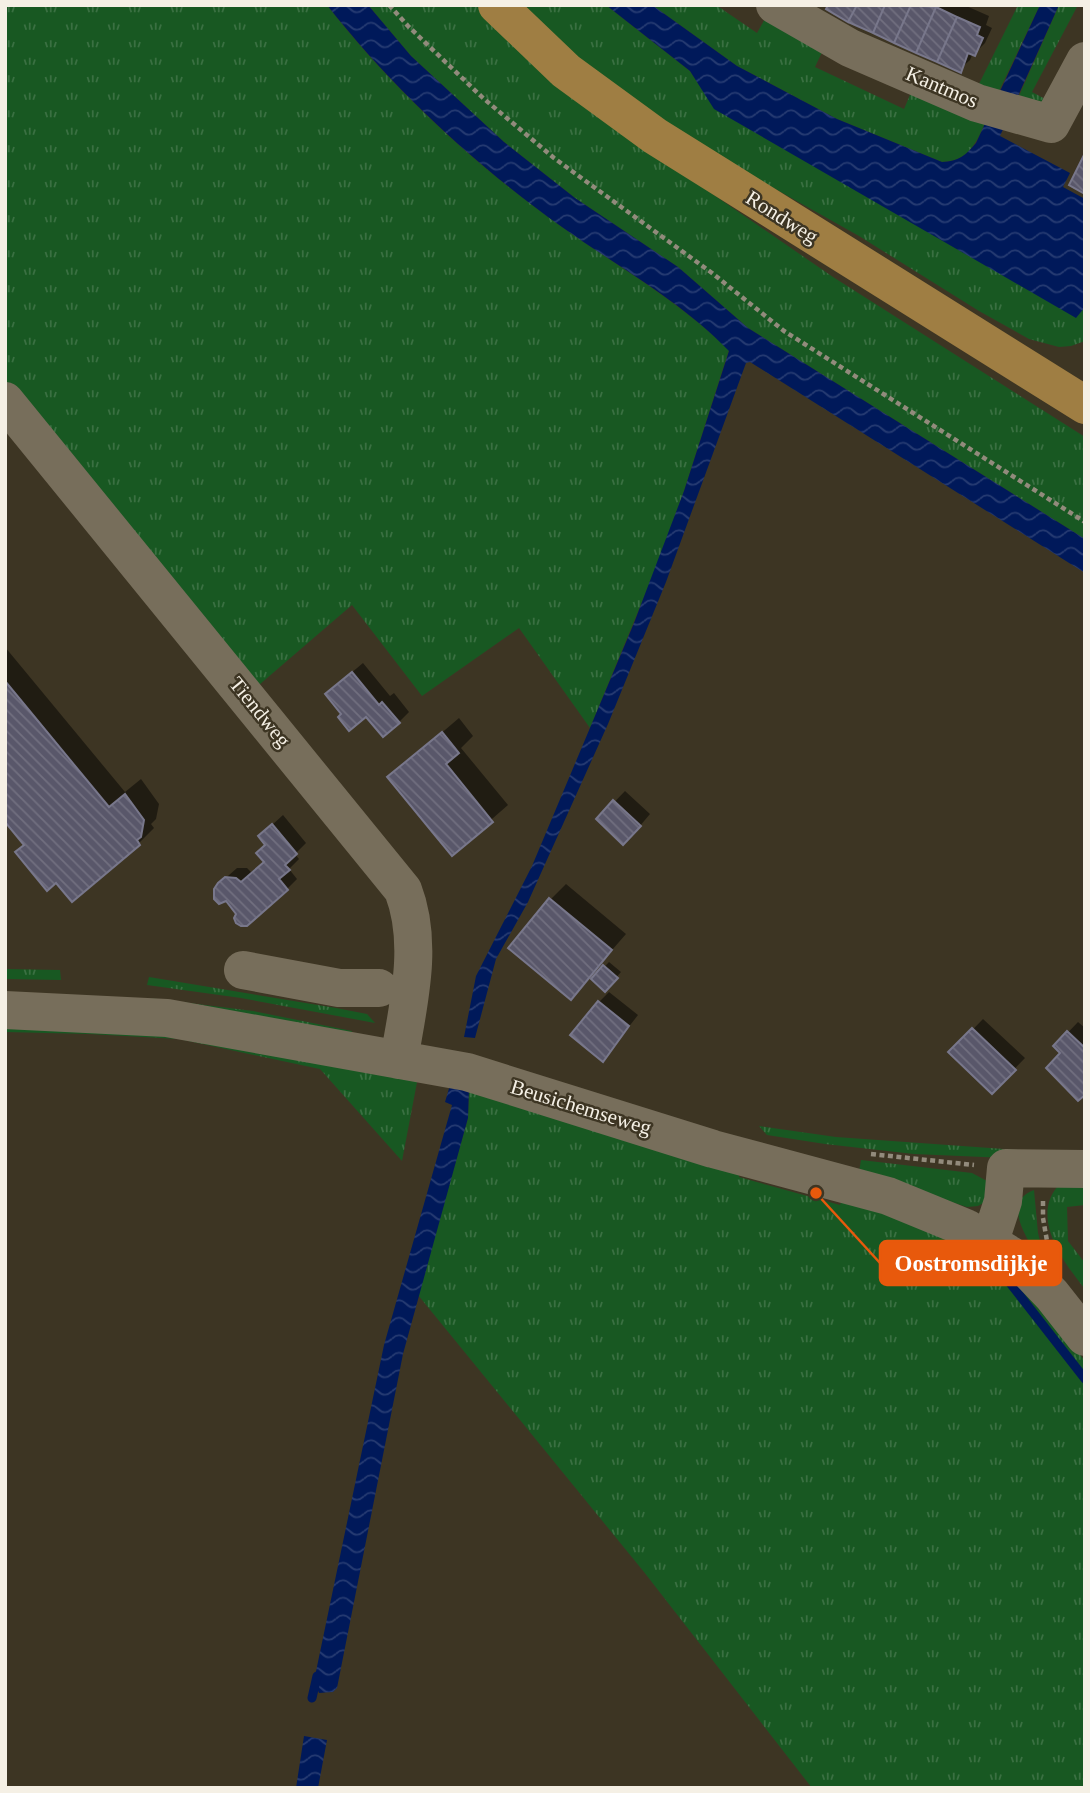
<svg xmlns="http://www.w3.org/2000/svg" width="1090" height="1793" viewBox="0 0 1090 1793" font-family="'Times New Roman',serif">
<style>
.grass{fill:url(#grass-tufts)}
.water{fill:url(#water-waves)}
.shadow{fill:#0007}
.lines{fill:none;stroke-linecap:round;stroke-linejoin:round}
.stream{stroke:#00195a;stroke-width:9}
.building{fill:url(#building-back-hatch);stroke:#78778b;stroke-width:2}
.path{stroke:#928b7c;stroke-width:4.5;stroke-dasharray:5 3.5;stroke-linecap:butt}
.minor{stroke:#776e5b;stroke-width:38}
.major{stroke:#9f7e43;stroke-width:38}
.labels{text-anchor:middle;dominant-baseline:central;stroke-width:5;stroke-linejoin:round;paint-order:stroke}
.street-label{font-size:21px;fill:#f5f0e5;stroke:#3d3523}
.leader{fill:none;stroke:#e8590c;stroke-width:2.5}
.callout-dot{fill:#e8590c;stroke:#3d3523;stroke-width:2.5}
.callout{fill:#e8590c;stroke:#e8590c;stroke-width:2.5}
.callout-label{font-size:23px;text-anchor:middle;font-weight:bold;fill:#fff}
</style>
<defs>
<pattern id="grass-tufts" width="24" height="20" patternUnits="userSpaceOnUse" patternTransform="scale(1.75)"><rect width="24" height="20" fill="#185822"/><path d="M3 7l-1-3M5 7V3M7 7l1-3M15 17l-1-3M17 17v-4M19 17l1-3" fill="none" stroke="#3a7042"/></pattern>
<pattern id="water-waves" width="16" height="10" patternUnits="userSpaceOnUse" patternTransform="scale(1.75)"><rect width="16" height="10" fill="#00195a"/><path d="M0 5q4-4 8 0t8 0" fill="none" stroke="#263b72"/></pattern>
<pattern id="building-back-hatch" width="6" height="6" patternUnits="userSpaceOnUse" patternTransform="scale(1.75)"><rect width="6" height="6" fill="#59576a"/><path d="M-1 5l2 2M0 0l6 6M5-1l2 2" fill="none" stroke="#716f7f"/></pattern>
</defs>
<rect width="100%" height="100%" fill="#3d3523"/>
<path class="grass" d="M5 5H327C393 90 475 165 562 227 619 267 680 302 729 350L684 491 656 568 590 728 519 628 422 696 352 605 252 691 5 389Z
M368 5H476L520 48 711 193 833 277 1085 437V539L748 328 678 267 575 198 504 142 411 56Z
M518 5H606L690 71 715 109 1076 317 1085 307V341L1071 346 1059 347 1029 339 979 311 859 236 695 144 592 72Z
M652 5H716L757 33 767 15 824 48 815 67 904 109 913 88 988 117C977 140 971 161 942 162L837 119 737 66Z
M1018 5H1040L999 91 978 86Z
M1059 5H1078L1032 92 1049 101 1041 106 1019 96Z
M5 969 60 970 61 980 5 979Z
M149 977 336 1008 367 1014 375 1023 241 998 147 985Z
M149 998 253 1011 352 1031 351 1035Z
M5 1023 92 1025 418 1077 402 1161 320 1069 179 1039 89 1034 5 1032Z
M469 1089 740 1168 739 1177 840 1205 844 1195 992 1257 973 1274 982 1286 1005 1268 1047 1312 1085 1361V1788H812L644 1572 418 1295 468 1118Z
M759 1126 836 1137 1031 1151V1159L914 1154 825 1144 767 1135Z
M861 1160 972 1173 987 1181 985 1202 978 1206 967 1207 859 1172Z
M1085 1182V1205L1067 1207 1068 1241 1085 1263V1289C1064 1263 1031 1219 1057 1187Z
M1034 1190 1038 1233 1042 1249 1051 1266 1048 1269C1034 1250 997 1203 1034 1190Z"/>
<path class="water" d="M327 5H368L411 56 504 142 575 198 678 267 748 328 1085 539V573L750 362 746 363 666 582 608 724 528 902 496 959 475 1038 464 1037 476 976 532 866 634 623 684 491 729 351C681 301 618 267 562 227 475 165 394 90 327 5Z
M606 5H652L737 66 837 119 942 162C959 161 965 156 976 143L1040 5H1059L1000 136 1070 173 1063 187 1085 199V307L1076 318 714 109 690 71Z
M450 1085 469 1089 468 1118 403 1354 337 1688 333 1692 319 1693 314 1681 384 1345 452 1105 445 1102Z
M304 1736 327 1740 318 1788H296Z"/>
<path class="shadow" d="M824 5H964L989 16 986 25 992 28 985 43 975 53H973L970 60 959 70 849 21Z
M5 647 125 792 141 779 159 804 156 819 151 824 154 828 139 843 26 844 5 819Z
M363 663 390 696 394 693 409 712 399 722 367 714H343L338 684Z
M459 718 473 736 461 748 508 805 453 853 390 777Z
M625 791 650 814 634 833 598 819Z
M283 815 306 843 295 854 299 859 289 869 297 879 287 889 238 914 219 884 237 868H247L252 873 265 861 267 844 260 836Z
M566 884 626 934 571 997 551 899Z
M609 962 621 972 605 990 593 979Z
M609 992 638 1015 603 1060 599 1002Z
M983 1019 1025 1058 992 1092 951 1052Z
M1078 1022 1085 1028V1092L1063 1053 1055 1046Z"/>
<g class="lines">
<path class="stream" d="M1010 1283 1085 1379
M312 1698 317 1676"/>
</g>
<path class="building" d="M828 5H857L848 22 826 9Z
M857 5H885L873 33 848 22Z
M885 5H911L894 43 873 33Z
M911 5 936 7 916 53 894 43Z
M936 7 957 17 937 62 916 53Z
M957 17 980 27 977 35 983 38 975 56 968 53 961 73 937 62Z
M1085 153V194L1069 185Z
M352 672 379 705 382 702 400 723 383 737 366 717 349 731 338 717 341 714 325 694Z
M5 681 109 807 125 794 144 820 141 837 137 840 140 845 72 902 56 883 47 891 15 852 24 845 5 822Z
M442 732 459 753 446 764 493 822 452 856 387 777Z
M613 800 641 826 623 845 596 819Z
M272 824 297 854 285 865 290 870 279 879 288 890 247 926H241L236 923 234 918 236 914 226 901 219 904 214 899V889L218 883 225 877 236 878 241 882 264 862 256 853 265 845 258 836Z
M549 898 612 950 571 1000 508 948Z
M603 965 618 978 605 992 591 979Z
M598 1001 629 1026 603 1062 570 1035Z
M972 1028 1016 1070 992 1094 948 1052Z
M1067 1031 1085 1048V1095L1078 1101 1046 1068 1060 1053 1053 1046Z"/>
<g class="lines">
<path class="path" d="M389 5 408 26 483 98 554 158 712 273 784 331 1085 522
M871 1154 974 1165
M1043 1201V1218L1047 1241"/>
<path class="minor" d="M775 5 850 48 977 103 1051 124 1085 61
M5 401 403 890C424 944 408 1005 399 1060
M243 970 339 988H379
M5 1010 167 1018 467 1072 713 1149 888 1196 966 1228 1010 1255 1029 1271 1052 1295 1085 1337
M990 1241 1003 1201 1006 1168 1085 1169"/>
<path class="major" d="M497 5 566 71 655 136 1085 405"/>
</g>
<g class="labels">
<g class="street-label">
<text transform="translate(942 87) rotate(23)">Kantmos</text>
<text transform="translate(782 217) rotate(32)">Rondweg</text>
<text transform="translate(260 712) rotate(51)">Tiendweg</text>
<text transform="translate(581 1107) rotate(17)">Beusichemseweg</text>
</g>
</g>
<path class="leader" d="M816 1193L880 1263"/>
<circle class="callout-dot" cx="816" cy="1193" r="7"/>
<rect class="callout" x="880" y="1241" width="181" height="44" rx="7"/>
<g class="callout-label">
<text x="971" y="1271">Oostromsdijkje</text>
</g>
<rect width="1090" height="1793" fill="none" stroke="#f5f0e5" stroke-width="14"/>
</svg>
